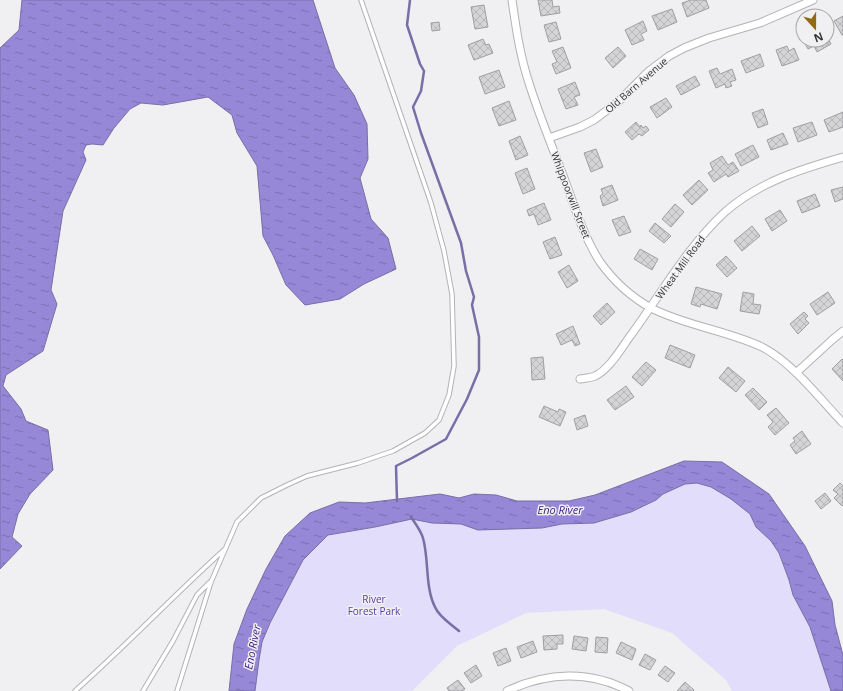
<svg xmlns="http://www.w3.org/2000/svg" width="843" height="691" viewBox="0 0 843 691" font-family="'Open Sans',sans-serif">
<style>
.green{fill:#e1ddfa}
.water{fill:url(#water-ripples);stroke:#796ea6}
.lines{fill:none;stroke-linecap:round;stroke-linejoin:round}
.stream{stroke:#796ea6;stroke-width:2.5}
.building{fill:url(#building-cross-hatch);stroke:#9f9fa2}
.lane-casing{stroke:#b3b3b6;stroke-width:5.5}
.street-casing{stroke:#b3b3b6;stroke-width:9}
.lane{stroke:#fff;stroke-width:3.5}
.street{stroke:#fff;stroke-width:7}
.labels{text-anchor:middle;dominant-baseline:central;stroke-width:3;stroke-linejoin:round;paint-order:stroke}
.street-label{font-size:10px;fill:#343435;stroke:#f0eff2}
.park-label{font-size:10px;fill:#59419f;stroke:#f0eff2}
.water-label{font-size:11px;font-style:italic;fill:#402380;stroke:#f0eff2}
</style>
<defs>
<pattern id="water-ripples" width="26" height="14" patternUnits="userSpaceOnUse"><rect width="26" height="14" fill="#9687d7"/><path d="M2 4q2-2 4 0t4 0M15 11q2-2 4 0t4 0" fill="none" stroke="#7b6faf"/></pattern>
<pattern id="building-cross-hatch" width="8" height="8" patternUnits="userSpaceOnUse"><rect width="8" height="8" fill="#d4d4d7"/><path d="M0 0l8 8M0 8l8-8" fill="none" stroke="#b7b7b9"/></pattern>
</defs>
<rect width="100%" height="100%" fill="#f0eff2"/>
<path class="green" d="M712 469 804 565 842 691H732L726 680 672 633 604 609 526 613 457 646 412 691H239L309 532 347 518 609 517Z"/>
<path class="water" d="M22 0H313L335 68 354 95 367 124 368 159 360 178 371 219 388 238 396 269 364 284 340 299 305 305 286 285 273 255 263 236 257 166 237 133 232 115 208 97 163 105 141 103 130 109 114 128 103 145 92 144 86 145 83 152 86 160 63 211 51 290 57 304 43 351 6 375 3 386 21 409 26 421 48 430 53 470 30 494 18 514 12 537 22 546 0 569V48L19 30Z
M684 461 722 462 769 494 805 546 832 601 835 625 843 655V691H831L810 627 793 595 789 580 779 553 771 541 756 527 750 514 731 499 711 487 697 483 685 484 663 494 656 500 631 512 594 523 562 524 542 528 478 530 461 524 432 523 412 519 375 527 328 535 303 560 270 623 262 642 259 660 255 691H229L234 644 247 609 266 569 285 536 310 513 339 502 365 503 440 494 459 498 474 494 496 495 517 501H569L595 495Z"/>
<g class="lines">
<path class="stream" d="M397 501 396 466 412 458 446 439 467 399 479 370V337L472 305 474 297 466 271 461 243 421 133 413 107 421 91 424 71 420 64 407 25 410 0
M411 517C415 523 421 531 423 538 429 559 425 588 435 607 439 617 451 624 459 631"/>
</g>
<path class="building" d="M538 0H552L553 7 559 6 560 13 541 16Z
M691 0H706L709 8 687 17 682 3Z
M484 5 488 27 475 29 471 7Z
M672 9 677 22 658 30 652 16Z
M843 16V35H842L834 21Z
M643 21 647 31 641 34 644 40 632 45 625 30Z
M439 22 440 30 432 31 431 23Z
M556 22 561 39 549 42 544 25Z
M827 36 831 44 817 52 814 46 808 49 803 40H827Z
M483 39 486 45 489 44 493 53 474 60 468 45Z
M787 46 789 51 794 48 799 60 782 66 776 50Z
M563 47 571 68 556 74 552 64 557 62 552 51Z
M618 47 626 56 613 68 605 58Z
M760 54 764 66 746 73 741 61Z
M717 68 720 74 732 69 736 80 730 82 732 86 726 88 725 84 716 88 709 71Z
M499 70 505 87 485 94 479 77Z
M695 76 700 85 681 95 676 86Z
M575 82 580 95 574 97 578 105 566 109 558 89Z
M666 98 672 107 657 118 650 107Z
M509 101 516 120 499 126 492 108Z
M763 109 768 124 758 128 752 113Z
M843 112V127L829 132 824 120Z
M636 122 640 127 641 125 643 128 646 126 649 130 642 136 639 134 632 140 625 132Z
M812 122 817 135 798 142 793 128Z
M783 133 788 144 771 150 767 140Z
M520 136 528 155 516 160 509 141Z
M753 145 759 157 741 166 735 154Z
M596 149 603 167 591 172 584 153Z
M722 156 728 165 733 162 739 171 728 177 726 174 714 182 708 173 713 170 710 163Z
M527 168 535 189 523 194 515 173Z
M699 180 708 190 692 205 683 195Z
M612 185 618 200 603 206 600 196 603 194 601 189Z
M843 187V199L835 202 831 190Z
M815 194 820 206 802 213 797 201Z
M544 203 551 220 538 225 534 214 529 216 527 210Z
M675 204 684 212 671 227 662 219Z
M780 210 787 221 772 231 765 219Z
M624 216 631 232 619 236 612 220Z
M655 223 671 236 664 243 649 231Z
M752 226 760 236 742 251 734 241Z
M555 237 562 255 550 259 543 242Z
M640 249 658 259 652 270 634 259Z
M726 256 737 268 727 277 716 265Z
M569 265 578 281 567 288 558 272Z
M696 287 722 294 717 309 701 304 700 307 691 304Z
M743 292 754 294 753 304 761 305 759 314 740 311Z
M828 292 835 303 817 315 810 304Z
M607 303 615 312 601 325 593 316Z
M804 312 808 316 805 319 809 323 798 334 790 324Z
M573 326 580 344 575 346 572 340 561 345 556 334Z
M670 345 695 355 690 368 665 358Z
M543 357 545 379 532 380 531 358Z
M842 359 843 360V381L832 369Z
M646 362 656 370 642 386 632 377Z
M728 367 745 381 736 392 719 378Z
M626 386 634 397 615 410 607 400Z
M753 388 767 402 759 410 745 395Z
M544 406 558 412 559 409 566 412 560 426 539 417Z
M776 408 789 423 775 435 768 427 773 422 767 415Z
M585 415 588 426 577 430 574 419Z
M802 431 811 444 796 454 790 445 795 441 793 438Z
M840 483 843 486V504L842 506 834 498 838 494 833 490Z
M825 493 831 501 821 509 815 501Z
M563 635V644H557V649L544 650 543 636Z
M574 636 588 638 586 651 572 649Z
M596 637 608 638 607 653 595 652Z
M533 641 537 652 521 658 517 647Z
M621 642 636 649 632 660 616 653Z
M506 648 511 661 498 666 493 653Z
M645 654 656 660 650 670 639 665Z
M476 665 482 676 471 683 464 673Z
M665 666 675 673 668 682 658 675Z
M458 680 465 689 462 691H449L447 688Z
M685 682 694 690 693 691H677Z"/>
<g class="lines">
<defs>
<path id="lane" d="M75 691C127 645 174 595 225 549
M143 691 173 641 197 595 210 582
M177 691 211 582 237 522 261 498 287 485 307 476 358 463 393 451 425 433 439 420 449 395 454 366 452 294 444 251 431 203 361 0"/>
<path id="street" d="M512 0C516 28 520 56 529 83 538 112 550 141 561 170 573 201 582 234 600 262 613 280 631 297 651 308 686 326 726 330 762 347 793 363 819 398 843 423
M549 138 580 127 594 120 618 102 649 71 669 56 684 48 709 38 760 23 813 0
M796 373 832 340 843 331
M580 379C585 378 591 378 595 376 609 370 622 347 631 335 661 294 688 246 725 212 759 182 801 169 843 157
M507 691C547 672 590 670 629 691"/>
</defs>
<use href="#lane" class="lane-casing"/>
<use href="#street" class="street-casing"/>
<use href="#lane" class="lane"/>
<use href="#street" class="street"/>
</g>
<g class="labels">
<g class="street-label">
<text transform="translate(636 85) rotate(-41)">Old Barn Avenue</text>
<text transform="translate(571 195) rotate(69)">Whippoorwill Street</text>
<text transform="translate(680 267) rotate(-54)">Wheat Mill Road</text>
</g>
<g class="park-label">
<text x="374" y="599">River<tspan x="374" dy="12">Forest Park</tspan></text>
</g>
<g class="water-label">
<text x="560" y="509">Eno River</text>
<text transform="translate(252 647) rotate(-79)">Eno River</text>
</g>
</g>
<g transform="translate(815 28) rotate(159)"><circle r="19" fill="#f0eff2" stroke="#a5a4a6"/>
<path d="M0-3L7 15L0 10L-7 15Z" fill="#926a13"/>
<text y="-6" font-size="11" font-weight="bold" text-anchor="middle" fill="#343435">N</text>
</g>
</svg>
